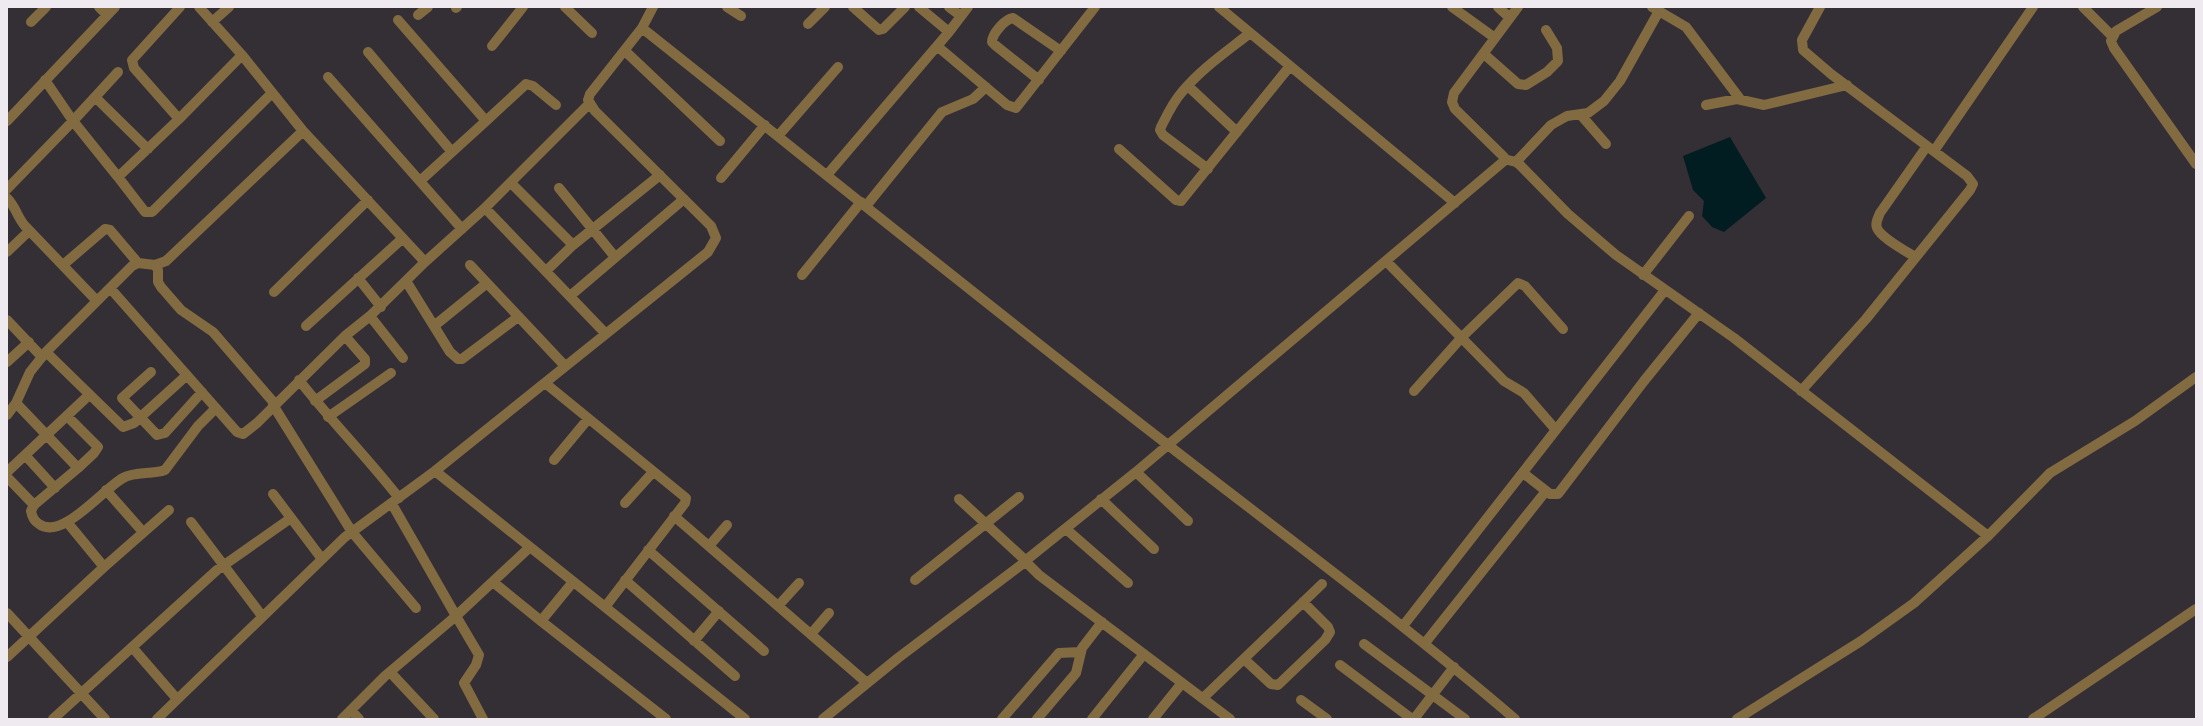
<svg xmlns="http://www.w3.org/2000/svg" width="2203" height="726" viewBox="0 0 2203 726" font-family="Commissioner,sans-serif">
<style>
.water{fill:#021d21}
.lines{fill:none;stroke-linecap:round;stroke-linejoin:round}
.minor{stroke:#826a41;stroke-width:10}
</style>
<rect width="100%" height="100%" fill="#342e35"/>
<path class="water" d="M1730 137 1766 198 1724 232 1712 227 1702 216 1704 201 1693 190 1683 156Z"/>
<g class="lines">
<path class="minor" d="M99 7 107 15
M199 7 242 55 303 131 425 262 485 208 589 104
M565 7 592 33
M727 7 741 16
M853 7 879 30 883 29 905 7
M919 7 949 32
M949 7 961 16
M1219 7 1455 203
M1452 7 1495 38
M1498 7 1510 18
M1652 7 1686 27 1740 99
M2083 7 2112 36
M2157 7 2116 31 2111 41 2114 48 2196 164
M456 8 457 7
M418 15 428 7
M398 20 486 121 420 181
M31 22 46 7
M212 22 229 7
M808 24 825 7
M642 28C817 167 991 308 1168 445 1285 536 1403 623 1515 719
M492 46 523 7
M937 46 1007 105 1016 108 1095 7
M625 51 720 141
M368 52 452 152
M1484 54 1518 84 1526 85 1547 72 1558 61 1557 48 1546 30
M328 77 462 229
M45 80 73 121 118 177 179 119 242 55
M1039 80 995 45 992 42C992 34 1005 19 1013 18L1061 51
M1188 86 1237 132
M95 97 148 149
M1706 105 1737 99 1764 105 1847 85
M1580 114 1606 144
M179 119 134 68 132 60 180 7
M7 121 115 7
M486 121 526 84 533 86 556 105
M778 136 838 67
M1119 149 1176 200 1181 201 1290 66
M1934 151 2033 7
M1504 159 1516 162 1520 165 1568 214 1616 255 1734 338 1988 536
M1516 162 1551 125 1567 116 1588 113 1604 101 1620 81 1659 11
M1208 169 1163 135 1160 130 1161 127C1167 115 1173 102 1182 92 1201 69 1226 52 1250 33
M827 175 949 32 968 7
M118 177 145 212H152L272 93
M721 178 765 125
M511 183 573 245 660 175
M559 188 615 257
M7 189 73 121 118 72
M7 198C16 207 17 217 25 226L97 301
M866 206 942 112 973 99 986 87
M485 208 606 334
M7 252 29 231
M1915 257C1906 251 1881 238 1877 228 1875 223 1878 218 1880 213L1927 146
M1386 261 1504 381 1524 393 1556 430
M63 265 105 229 110 230 138 263
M155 265 158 270V282L161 287 181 310 213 332 275 404
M470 265 565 366
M546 271 573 245
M802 275 861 202
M1643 275 1689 216
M358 278 381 307
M406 281 450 352 458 359H462L518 317
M110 288 237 432 243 434 257 423 345 336 370 316 425 262
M274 292 368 200
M570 296 684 199
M370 316 403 358
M7 320 42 357
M306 326 403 238
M434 326 487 283
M46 352 123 427 134 423 187 375
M7 362 29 342
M151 372 122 398 157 435 165 433 202 392
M299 380C331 421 367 457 399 498
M545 383 686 498 685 503 605 607
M1414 391 1462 337 1518 283 1525 286 1563 329
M1801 391 1866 319 1970 190 1973 184 1967 176 1831 74 1803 50 1802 40 1820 7
M315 401 365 364V359L345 336
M16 403 78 468 34 505
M273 405 352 532 416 608
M7 415 16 403 30 372 46 352 132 266 138 263 155 265 166 261 303 131
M67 416 98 447 94 453 78 468
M328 417 391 373
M25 455 55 488
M554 460 588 419
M435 471 745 719
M7 472 89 395
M1136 472 1188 521
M1523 473 1550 494H1558L1644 381 1699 313
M7 477 34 505 31 511C32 517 34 521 39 524 62 541 103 489 123 478 136 471 151 475 165 470L198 426 216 408
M106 490 143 532
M273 494 322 559
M959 499 1025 560
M1101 499 1154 549
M625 503 653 472
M674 516 867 683
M67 522 104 567
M191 522 262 616
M1066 529 1128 583
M709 546 727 525
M648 550 764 651
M625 580 735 676
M915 580 1019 497
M493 582 541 621
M573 582 541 621 666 719
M778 606 799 583
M7 613 105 719
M1403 626 1665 290
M811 634 829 613
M694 641 719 611
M1425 643 1546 491
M1364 644 1465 719
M132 647 177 699
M7 657 104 567 169 510
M1244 659 1271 684 1278 685 1325 640 1330 632 1328 627 1303 602
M1340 665 1412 719
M390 672 434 719
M1203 698 1322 584
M1301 700 1327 719
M351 710 359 719
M53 719 217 570 291 518
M157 719 345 537 435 471 708 252 716 238 711 226 595 111 588 100 590 94 642 28 653 7
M342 719 385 676 456 616 392 504
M483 719 464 683 476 665 479 655 456 616 530 547
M823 719 898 658 1025 562
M1002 719 1059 653 1080 652
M1037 719 1076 673 1082 648 1102 622
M1092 719 1144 654
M1153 719 1182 683
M1230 719 1039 575 1025 561 1136 472 1504 161V157L1455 109 1452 102 1454 93 1518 7
M1414 719 1454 667
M1737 719 1861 641 1914 603 1988 536 2050 473 2135 421 2196 377
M2033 719 2196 609"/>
</g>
<rect width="2203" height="726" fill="none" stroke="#eeeaef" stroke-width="16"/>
</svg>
